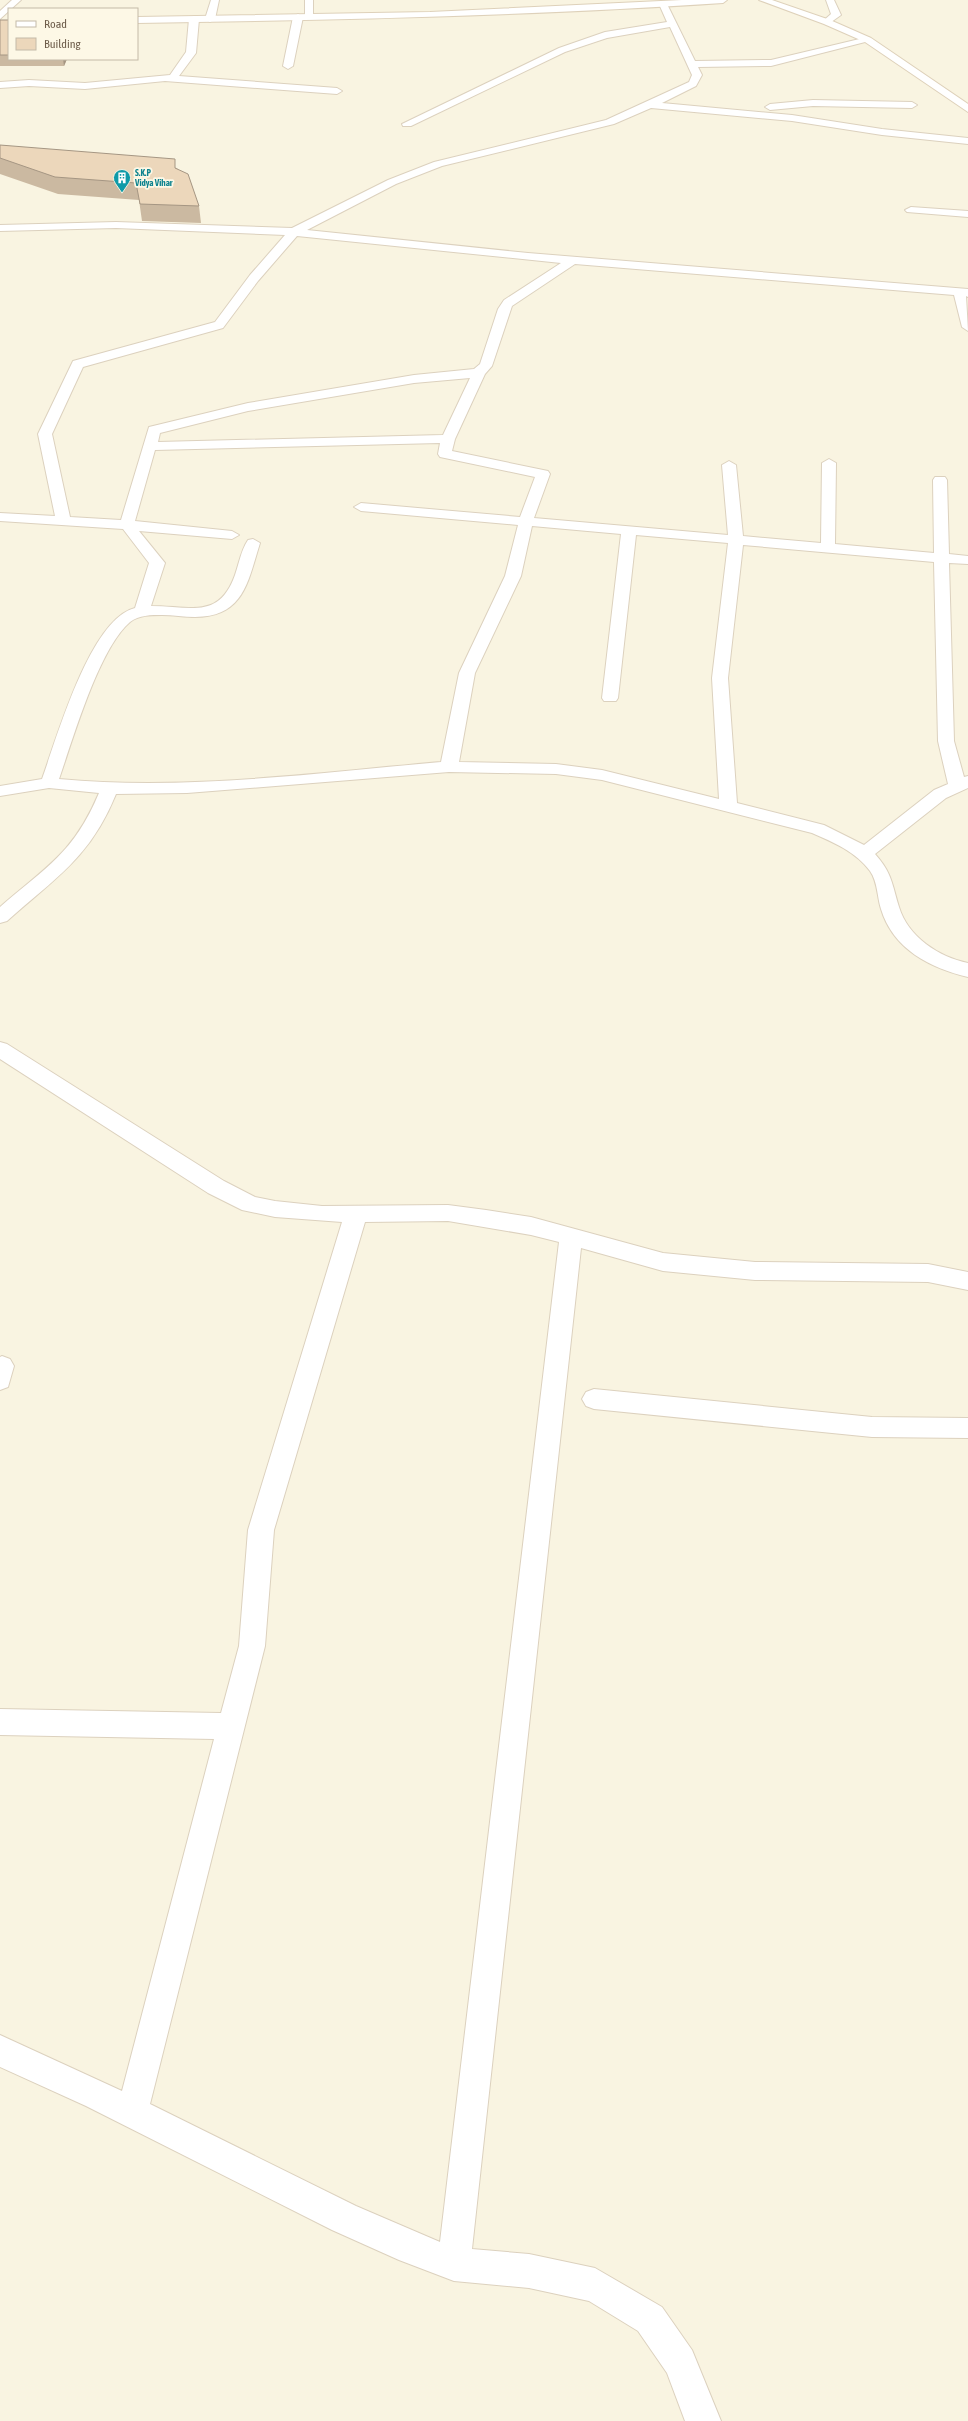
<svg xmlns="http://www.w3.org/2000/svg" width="968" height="2421" viewBox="0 0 968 2421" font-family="'Asap Condensed',sans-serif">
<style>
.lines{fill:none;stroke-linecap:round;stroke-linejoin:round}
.minor-casing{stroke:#dcd1be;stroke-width:2}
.secondary-casing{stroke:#ded1ba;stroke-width:2}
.minor{fill:#fff;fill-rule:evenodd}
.secondary{fill:#fff;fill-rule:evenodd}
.wall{fill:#cbb9a1}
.shaded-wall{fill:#a59683}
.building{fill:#ecd7bb;stroke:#a59683}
.labels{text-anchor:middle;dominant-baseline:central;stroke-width:3.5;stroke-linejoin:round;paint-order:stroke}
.far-culture-label{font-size:9px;font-weight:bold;fill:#0d838f;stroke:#fdf8e6;text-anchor:start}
</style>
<rect width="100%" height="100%" fill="#f9f4e1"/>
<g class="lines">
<defs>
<path id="minor" d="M12 0H21L0 19V11Z
M211 0H219L215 19 210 22 205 19Z
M305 0H313V19L305 17Z
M826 0H834L841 15 827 25 822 22 831 14Z
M663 1 667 4 695 61 771 60 868 37 873 40 771 66 698 67 702 75 696 86 662 103 792 115 882 129 968 138V144L882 135 792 121 651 108 614 124 442 166 396 184 307 230 528 253 968 289V297L966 296 968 331 962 327 954 295 575 264 512 306 492 366 485 374 455 439 452 451 548 471 550 474 534 518 728 535 722 465 729 461 736 465 743 536 821 543 822 463 829 459 836 463 835 544 934 553 933 480 935 477H945L947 480 949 554 968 556V564L949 563 954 741 964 777 968 776V788L946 798 875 854C892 873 892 884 899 907 908 937 939 957 968 963V977C930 968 893 949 881 909 877 897 878 882 870 871 856 852 833 842 812 833L602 780 556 774 449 772 187 793 116 794C90 858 55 878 7 921L0 923V907C46 867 74 853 99 793L49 788 0 796V786L42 779C57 738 90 619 135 608L149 563 123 529 0 521V513L55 516 38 434 73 361 215 322 250 275 285 235 116 228 0 231V225L116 222 292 228 388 180 434 162 606 120 689 82 692 75 670 27 607 38 565 52 411 126H403L402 124 559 48 605 32 667 22 659 4ZM297 236 561 263 504 300 498 309 480 364 474 369 414 375 248 403 149 427 121 520 70 517 52 434 83 367 223 328 258 281ZM470 378 443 435 158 442 160 433 248 411 414 383ZM440 443 438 454 440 457 535 477 520 517 361 503 354 507 361 511 518 525 505 576 459 673 441 762C315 773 186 791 59 779 73 739 99 648 130 622 139 615 151 615 162 615 173 615 184 617 195 617 244 617 248 581 260 543L253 539 248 540C241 550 239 564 235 575 219 620 190 606 151 606L165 563 139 531 232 539 239 535 232 531 135 521 155 450ZM532 526 621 534 602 698 604 701H616L618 698 636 535 728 543 712 678 719 799 602 770 556 764 459 762 475 673 521 576ZM743 545 934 562 938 741 948 784 934 790 864 845 824 825 737 803 728 678Z
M298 14 303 17 293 66 288 69 283 66 293 17Z
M194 16 199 19 196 53 179 76 337 88 342 91 337 94 165 81 85 89 29 86 0 88V82L29 80 85 83 170 75 186 52 189 19Z
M813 100 912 102 917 105 912 108 813 106 770 110 765 107 770 104Z
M911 207 968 211V217L907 212 905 210Z
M0 1042 7 1044 224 1181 255 1197 275 1201 322 1206 448 1205 486 1210 531 1217 663 1253 755 1262 928 1264 968 1272V1290L928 1282 755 1280 663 1271 581 1248 472 2249 529 2254 595 2268 662 2307 692 2350 721 2421H685L667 2373 638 2331 589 2301 529 2288 454 2281 399 2260 332 2230 86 2106 0 2067V2035L122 2091 214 1739 0 1735V1709L221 1713 239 1646 248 1530 342 1222 275 1217 242 1210 208 1193 0 1059ZM448 1221 531 1235 559 1242 440 2242 356 2206 150 2104 265 1646 274 1530 365 1222Z
M2 1356 10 1359 14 1366 8 1387 0 1390V1357Z
M594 1389 872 1417 968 1418V1438L872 1437 594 1409 586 1406 582 1399 586 1392Z"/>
<path id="secondary" d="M682 0H727L723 3C528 16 333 20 137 23V17L430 12Z
M759 0H772L830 20 871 38 968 104V112L865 42 824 24Z"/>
</defs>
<use href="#minor" class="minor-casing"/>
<use href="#secondary" class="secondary-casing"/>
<use href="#minor" class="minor"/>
<use href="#secondary" class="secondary"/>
</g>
<path class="wall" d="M0 20H9V59H67L64 66H0Z
M0 145 177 168 199 206 201 223 142 221 139 200 58 194 0 174Z"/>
<path class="shaded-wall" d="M63 59H67L64 66Z"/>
<path class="building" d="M0 20H9V55H0Z
M0 145 175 159V168L188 174 199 206 140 204 136 183 55 177 0 158Z"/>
<defs>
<symbol id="building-pin" viewBox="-11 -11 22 30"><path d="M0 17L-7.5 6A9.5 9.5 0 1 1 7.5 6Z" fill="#0f9aa8" stroke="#fdf8e6"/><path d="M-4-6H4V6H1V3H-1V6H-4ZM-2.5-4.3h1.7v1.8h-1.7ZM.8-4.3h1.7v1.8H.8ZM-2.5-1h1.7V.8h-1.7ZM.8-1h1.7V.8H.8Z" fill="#fff"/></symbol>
</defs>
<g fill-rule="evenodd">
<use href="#building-pin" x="112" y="168" width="20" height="27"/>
</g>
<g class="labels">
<g class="far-culture-label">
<text x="135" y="173">S.K.P<tspan x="135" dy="10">Vidya Vihar</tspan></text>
</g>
</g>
<rect x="8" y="8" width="130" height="52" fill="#fdf8e6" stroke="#c4baa8"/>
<rect x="16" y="21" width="20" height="6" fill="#ffffff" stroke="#c4baa8"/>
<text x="44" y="28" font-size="12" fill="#6e5d4b">Road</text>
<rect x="16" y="38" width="20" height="12" fill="#ecd7bb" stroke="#c4baa8"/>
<text x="44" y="48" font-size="12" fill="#6e5d4b">Building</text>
</svg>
